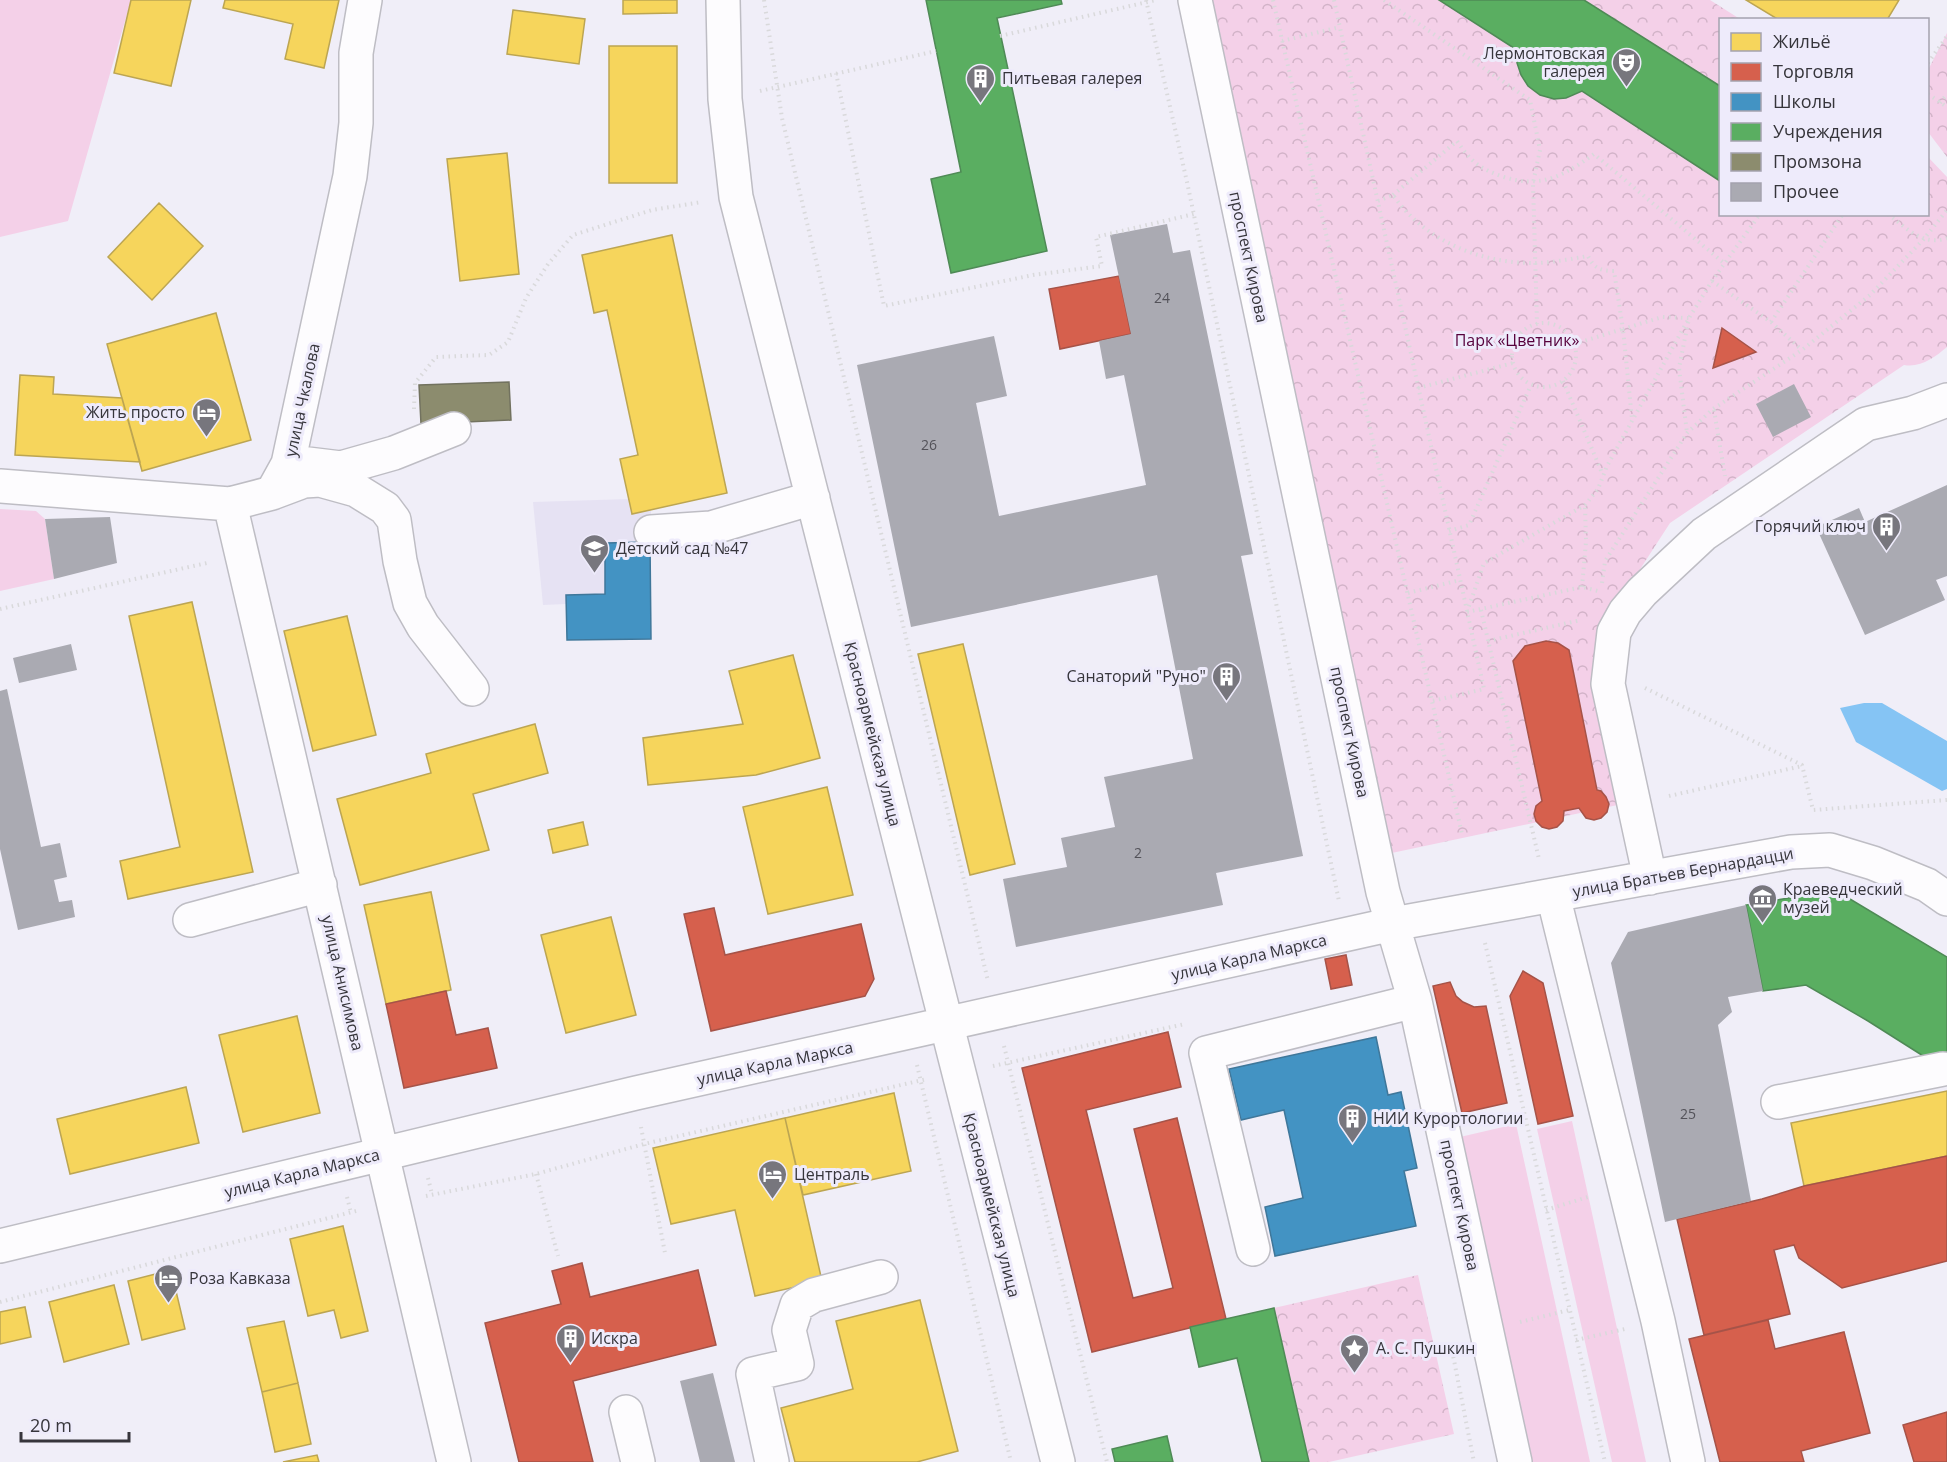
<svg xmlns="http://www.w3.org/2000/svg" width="1947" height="1462" viewBox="0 0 1947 1462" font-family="'Open Sans',sans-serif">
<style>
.built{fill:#e6e2f3}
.green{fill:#f4d0e8}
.forest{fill:url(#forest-crowns)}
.water{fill:#85c4f4}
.homes{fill:#f6d55c;stroke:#bca552;stroke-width:1.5}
.shops{fill:#d6604d;stroke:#a65348;stroke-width:1.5}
.schools{fill:#4393c3;stroke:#3f779a;stroke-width:1.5}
.public{fill:#5aae61;stroke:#4f8a56;stroke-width:1.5}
.industry{fill:#8c8c6e;stroke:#72725f;stroke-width:1.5}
.building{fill:#aaaab2}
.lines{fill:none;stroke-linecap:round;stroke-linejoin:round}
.minor-casing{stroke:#bebdc4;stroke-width:36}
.path{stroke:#d9d9db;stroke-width:4;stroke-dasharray:1.5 4.5;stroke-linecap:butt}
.minor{stroke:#fdfcfe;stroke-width:33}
.labels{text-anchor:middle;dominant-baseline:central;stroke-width:6;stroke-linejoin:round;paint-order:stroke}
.number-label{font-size:14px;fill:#535259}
.poi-label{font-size:16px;fill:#36353b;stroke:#eeebfb;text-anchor:start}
.street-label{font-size:16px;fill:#36353b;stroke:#eeebfb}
.park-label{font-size:16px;fill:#56013c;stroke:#eeebfb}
</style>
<defs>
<pattern id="forest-crowns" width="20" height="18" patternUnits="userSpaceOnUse" patternTransform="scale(1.5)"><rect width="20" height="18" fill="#f4d0e8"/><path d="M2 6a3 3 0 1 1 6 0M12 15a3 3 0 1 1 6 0" fill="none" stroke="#d2b3c8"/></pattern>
</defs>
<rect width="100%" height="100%" fill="#f0eef8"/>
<path class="built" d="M629 499 651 509V639L567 640 566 604 543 605 533 502Z"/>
<path class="green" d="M0 0H131L68 221 0 237Z
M0 509 36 511 45 519 54 579 0 591Z
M1572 1121 1646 1462H1612L1537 1129Z
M1516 1124 1590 1462H1531L1460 1137Z"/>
<path class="forest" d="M1195 0H1710L1740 19 1720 20V214H1928V157L1947 177V347C1935 357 1921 368 1904 365L1670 523 1602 628 1627 803 1387 854Z
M1947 33V157L1928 132V70Z
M1418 1275 1454 1434 1329 1462H1309L1274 1308Z"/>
<path class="water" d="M1864 703H1882L1947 741V789L1942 791 1856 742 1840 708Z"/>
<path class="homes" d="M131 0H191L171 86 114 73Z
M225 0H339L324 68 285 59 293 24 223 8Z
M623 0H677V13L623 14Z
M1746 0H1899L1887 20H1779Z
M513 10 585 19 579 64 507 54Z
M609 46H677V183H609Z
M507 153 519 274 460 281 447 159Z
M159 203 203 246 152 300 108 257Z
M672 235 727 493 632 514 620 459 638 455 607 310 594 313 582 255Z
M216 313 251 440 142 471 107 344Z
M20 375 54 377 53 394 122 398 140 462 15 455Z
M192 602 253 872 128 899 120 861 180 847 129 616Z
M347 616 376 735 313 751 284 631Z
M963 644 1015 864 970 875 918 654Z
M793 655 820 758 756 775 648 785 643 738 743 724 729 671Z
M535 724 548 773 473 794 489 850 360 885 337 799 431 773 426 754Z
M827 787 853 895 768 914 743 807Z
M583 822 588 845 553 853 548 830Z
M431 892 451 990 386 1004 364 905Z
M611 917 636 1015 566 1033 541 935Z
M297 1016 320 1113 243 1132 219 1035Z
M186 1087 199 1143 70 1174 57 1119Z
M1947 1091V1156L1804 1186 1791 1123Z
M894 1093 911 1171 803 1195 785 1118Z
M785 1118 822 1281 755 1296 735 1210 671 1224 653 1148Z
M343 1226 368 1331 341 1338 334 1310 308 1316 290 1239Z
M171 1270 185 1329 142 1340 128 1281Z
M114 1285 129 1344 64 1362 49 1302Z
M920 1300 958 1451 917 1462H795L781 1408 853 1389 836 1321Z
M25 1307 31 1337 0 1344V1312Z
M284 1321 298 1383 262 1392 247 1328Z
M298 1383 311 1444 275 1452 262 1392Z
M317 1455 319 1462H283Z"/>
<path class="shops" d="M1119 276 1131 334 1060 349 1049 289Z
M1722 328 1756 352 1713 368Z
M1546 641 1558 643 1569 650 1597 790 1601 791 1606 797 1609 804 1607 812 1601 818 1594 820 1586 818 1579 808 1564 811 1563 821 1557 827 1549 829 1542 827 1536 821 1534 814 1536 806 1542 801 1513 661 1525 646Z
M714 908 725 955 861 924 874 979 865 996 711 1031 684 914Z
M1346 955 1352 985 1331 989 1325 959Z
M1523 971 1543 983 1573 1116 1538 1124 1510 996Z
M1450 982 1456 996 1463 1002 1474 1007 1486 1006 1507 1103 1462 1113 1433 986Z
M446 991 456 1035 488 1028 497 1068 404 1088 386 1004Z
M1168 1032 1181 1087 1086 1110 1133 1298 1173 1288 1134 1129 1177 1118 1226 1319 1092 1352 1022 1068Z
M1947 1156V1261L1842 1288 1799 1258 1794 1245 1774 1250 1790 1314 1704 1335 1677 1219 1762 1199 1804 1186Z
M582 1263 590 1297 698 1270 716 1345 573 1381 593 1462H519L485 1323 561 1304 552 1271Z
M1768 1320 1775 1349 1844 1332 1870 1433 1801 1451 1804 1462H1720L1689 1339Z
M1947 1412V1462H1914L1903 1425Z"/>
<path class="schools" d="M650 542 651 639 567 640 566 595 605 594V543Z
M1376 1037 1388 1095 1401 1092 1417 1168 1404 1171 1416 1226 1275 1256 1265 1207 1303 1198 1284 1110 1241 1120 1229 1069Z"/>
<path class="public" d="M926 0H1061L1062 4 997 18 1047 251 951 273 931 179 961 172Z
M1439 0H1584L1720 86V181L1582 91 1566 98 1554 99 1540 95 1528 86 1521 75 1517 63V50Z
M1825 892 1850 899 1947 957V1071L1868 1021 1806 985 1763 991 1746 905Z
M1274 1308 1309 1462H1262L1237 1358 1199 1367 1190 1327Z
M1167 1436 1173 1462H1115L1112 1449Z"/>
<path class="industry" d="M509 382 511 420 421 424 419 385Z"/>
<path class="building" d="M1167 224 1173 253 1190 250 1253 554 1241 556 1303 856 1216 873 1223 905 1016 947 1003 879 1067 867 1061 838 1115 827 1104 777 1193 759 1157 575 911 627 857 365 994 336 1007 396 976 403 999 516 1146 485 1124 375 1106 379 1099 341 1131 334 1110 235Z
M1794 384 1811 417 1773 437 1756 404Z
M1947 485V576L1936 580 1945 600 1865 635 1816 527 1859 508 1865 522Z
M110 517 117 563 54 579 45 519Z
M71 644 77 670 19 683 13 658Z
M7 689 41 847 60 843 67 877 54 880 59 902 72 900 75 917 18 930 0 849V691Z
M1746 905 1763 991 1728 997 1732 1012 1718 1025 1751 1201 1665 1222 1611 963 1628 932Z
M713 1373 735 1462H700L680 1381Z"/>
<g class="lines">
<defs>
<path id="minor" d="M723 0 725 99 736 197 1058 1462
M1195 0 1383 892 1415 1001 1515 1462
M308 464 341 468 394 453 454 429
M0 486 230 504 272 493 288 464 350 176 356 123V53L365 0
M272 493 304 481 320 480 356 490 385 508 394 520 400 561 410 603 423 626 472 689
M230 504 454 1462
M651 532 711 528 813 498
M1650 878 1608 684 1614 632 1625 612 1642 592 1704 534 1866 424 1913 413 1947 400
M1553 895 1658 1321 1688 1462
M190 920 320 885
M1778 1102 1943 1069
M0 1246 636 1093 1393 924 1791 852 1830 850 1873 863 1927 885 1947 899
M1253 1249 1206 1053 1415 1001
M626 1412 638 1462
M772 1462 753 1374 797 1364 789 1330 797 1305 814 1295 881 1277"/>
</defs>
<use href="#minor" class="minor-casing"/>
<path class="path" d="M764 0 782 118 988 981
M1146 0 1187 182 1339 901
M1273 0 1462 834
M1334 0 1484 689 1432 701
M1384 0 1530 100 1540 150 1533 183 1537 324
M1000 36 1156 0
M1282 41 1340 27
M1928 63 1947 36
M836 73 884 306 1033 275 1102 266 1096 237 1194 214
M760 91 936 51
M1928 94 1947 107
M1940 103 1947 94
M1393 195 1457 141C1471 162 1480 169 1504 177 1541 189 1565 175 1594 154L1725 264
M1378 201 1393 195C1424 240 1479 263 1533 263 1551 263 1570 259 1588 256 1594 268 1600 271 1614 271L1623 329 1662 317 1689 318 1679 368 1687 433
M1888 214C1906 228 1924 247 1947 238
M1712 281 1771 322 1802 350
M1771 322 1843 214
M1512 355a32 32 0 1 1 64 0a32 32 0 1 1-64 0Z
M1574 344 1623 329 1632 419
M1563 381 1603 475
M1418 388 1513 363
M414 409 415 383 436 357 489 355 508 342 526 298 548 264 573 235 652 210 702 202
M1714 410 1725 476
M1449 531 1469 525 1531 385
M1602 583 1605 561 1687 433 1713 409 1802 350 1870 295 1923 240 1947 210
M1582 587 1586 542 1585 505
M1408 593 1460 580
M0 609 207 563
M1481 610 1539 859
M1467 612 1484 563 1585 505 1598 489 1607 466 1689 318 1712 281 1760 214
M1467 612 1582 587 1598 591
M1488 641 1581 620
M1645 688 1802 765 1813 810 1947 800
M1669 796 1802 766
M1485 943 1605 1462
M1004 1046 1107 1462
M917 1065 1011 1462
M993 1066 1185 1024
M641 1127 665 1253
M536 1174 558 1256
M428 1178 432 1194
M426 1196 536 1174 644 1144 927 1079
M347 1197 351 1213
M1546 1210 1591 1196
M0 1302 360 1210
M1520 1322 1569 1310
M1576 1340 1625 1329
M1451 1345 1474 1462"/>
<use href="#minor" class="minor"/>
</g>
<defs>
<symbol id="theatre-pin" viewBox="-11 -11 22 30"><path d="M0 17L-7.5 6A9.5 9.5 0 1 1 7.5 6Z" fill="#77767d" stroke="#eeebfb"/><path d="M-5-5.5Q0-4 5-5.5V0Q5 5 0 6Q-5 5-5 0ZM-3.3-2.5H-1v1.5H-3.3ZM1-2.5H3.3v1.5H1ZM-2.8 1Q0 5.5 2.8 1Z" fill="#fff"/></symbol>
<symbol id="building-pin" viewBox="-11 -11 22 30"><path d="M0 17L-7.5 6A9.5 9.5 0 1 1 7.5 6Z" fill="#77767d" stroke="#eeebfb"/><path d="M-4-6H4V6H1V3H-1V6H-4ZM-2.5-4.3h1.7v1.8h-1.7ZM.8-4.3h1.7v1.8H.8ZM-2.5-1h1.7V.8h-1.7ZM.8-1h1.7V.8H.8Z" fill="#fff"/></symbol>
<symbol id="hotel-pin" viewBox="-11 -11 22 30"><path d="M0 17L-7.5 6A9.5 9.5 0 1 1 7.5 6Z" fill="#77767d" stroke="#eeebfb"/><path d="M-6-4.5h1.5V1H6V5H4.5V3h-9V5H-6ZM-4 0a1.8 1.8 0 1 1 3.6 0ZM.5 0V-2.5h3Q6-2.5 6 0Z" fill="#fff"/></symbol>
<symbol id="school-pin" viewBox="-11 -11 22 30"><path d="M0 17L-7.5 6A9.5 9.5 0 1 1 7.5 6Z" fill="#77767d" stroke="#eeebfb"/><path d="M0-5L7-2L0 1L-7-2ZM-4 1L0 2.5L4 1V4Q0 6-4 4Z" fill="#fff"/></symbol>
<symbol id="museum-pin" viewBox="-11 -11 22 30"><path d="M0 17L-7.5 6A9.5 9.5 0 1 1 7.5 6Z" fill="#77767d" stroke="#eeebfb"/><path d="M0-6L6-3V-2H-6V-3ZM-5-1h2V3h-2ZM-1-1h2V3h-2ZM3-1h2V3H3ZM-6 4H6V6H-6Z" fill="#fff"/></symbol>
<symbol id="sight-pin" viewBox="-11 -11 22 30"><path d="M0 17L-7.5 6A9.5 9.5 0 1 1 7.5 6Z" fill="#77767d" stroke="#eeebfb"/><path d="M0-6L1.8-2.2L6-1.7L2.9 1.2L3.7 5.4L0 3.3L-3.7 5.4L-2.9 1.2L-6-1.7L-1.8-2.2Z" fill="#fff"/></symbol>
</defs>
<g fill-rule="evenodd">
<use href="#theatre-pin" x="1610" y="46" width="33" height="45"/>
<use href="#building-pin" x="964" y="62" width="33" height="45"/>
<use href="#hotel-pin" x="190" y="396" width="33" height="45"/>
<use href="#building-pin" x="1870" y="510" width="33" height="45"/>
<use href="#school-pin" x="578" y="532" width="33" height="45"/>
<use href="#building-pin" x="1210" y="660" width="33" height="45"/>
<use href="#museum-pin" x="1746" y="882" width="33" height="45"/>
<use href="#building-pin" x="1336" y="1102" width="33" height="45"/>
<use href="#hotel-pin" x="756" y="1158" width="33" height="45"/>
<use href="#hotel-pin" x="152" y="1262" width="33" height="45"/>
<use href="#building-pin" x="554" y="1322" width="33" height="45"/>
<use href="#sight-pin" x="1338" y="1332" width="33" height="45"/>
</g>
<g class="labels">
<g class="number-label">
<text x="1162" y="297">24</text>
<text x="929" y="444">26</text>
<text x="1138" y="852">2</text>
<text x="1688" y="1113">25</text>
</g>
<g class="poi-label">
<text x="1605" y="53" text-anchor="end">Лермонтовская<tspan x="1605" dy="18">галерея</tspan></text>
<text x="1002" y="78">Питьевая галерея</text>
<text x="185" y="412" text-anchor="end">Жить просто</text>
<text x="1866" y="526" text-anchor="end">Горячий ключ</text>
<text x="616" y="548">Детский сад №47</text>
<text x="1206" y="676" text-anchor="end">Санаторий "Руно"</text>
<text x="1783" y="889">Краеведческий<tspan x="1783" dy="18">музей</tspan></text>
<text x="1373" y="1118">НИИ Курортологии</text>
<text x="794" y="1174">Централь</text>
<text x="189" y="1278">Роза Кавказа</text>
<text x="591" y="1338">Искра</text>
<text x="1376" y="1348">А. С. Пушкин</text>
</g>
<g class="street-label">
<text transform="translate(1249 257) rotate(78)">проспект Кирова</text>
<text transform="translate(302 400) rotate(-78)">улица Чкалова</text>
<text transform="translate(1350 732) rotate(78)">проспект Кирова</text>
<text transform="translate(873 734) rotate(76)">Красноармейская улица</text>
<text transform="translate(1683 872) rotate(-10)">улица Братьев Бернардацци</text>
<text transform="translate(1249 957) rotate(-13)">улица Карла Маркса</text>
<text transform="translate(343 983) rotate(77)">улица Анисимова</text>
<text transform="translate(775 1063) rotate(-12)">улица Карла Маркса</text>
<text transform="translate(302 1173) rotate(-14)">улица Карла Маркса</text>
<text transform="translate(992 1205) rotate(76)">Красноармейская улица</text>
<text transform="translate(1460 1205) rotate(78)">проспект Кирова</text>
</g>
<g class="park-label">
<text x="1517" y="340">Парк «Цветник»</text>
</g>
</g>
<rect x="1719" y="18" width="210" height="198" fill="#eeebfb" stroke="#a4a2ae" stroke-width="1.5"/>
<rect x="1731" y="33" width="30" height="18" fill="#f6d55c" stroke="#a4a2ae" stroke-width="1.5"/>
<text x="1773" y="48" font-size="18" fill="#36353b">Жильё</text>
<rect x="1731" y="63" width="30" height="18" fill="#d6604d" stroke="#a4a2ae" stroke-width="1.5"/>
<text x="1773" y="78" font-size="18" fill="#36353b">Торговля</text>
<rect x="1731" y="93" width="30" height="18" fill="#4393c3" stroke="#a4a2ae" stroke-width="1.5"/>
<text x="1773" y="108" font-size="18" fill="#36353b">Школы</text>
<rect x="1731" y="123" width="30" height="18" fill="#5aae61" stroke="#a4a2ae" stroke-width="1.5"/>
<text x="1773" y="138" font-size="18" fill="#36353b">Учреждения</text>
<rect x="1731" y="153" width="30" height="18" fill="#8c8c6e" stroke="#a4a2ae" stroke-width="1.5"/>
<text x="1773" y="168" font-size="18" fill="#36353b">Промзона</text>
<rect x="1731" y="183" width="30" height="18" fill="#aaaab2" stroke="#a4a2ae" stroke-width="1.5"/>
<text x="1773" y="198" font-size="18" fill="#36353b">Прочее</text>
<path d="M21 1432v9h108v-9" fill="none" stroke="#36353b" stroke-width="3"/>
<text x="30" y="1432" font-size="18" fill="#36353b" stroke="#eeebfb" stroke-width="4.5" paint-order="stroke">20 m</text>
</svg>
